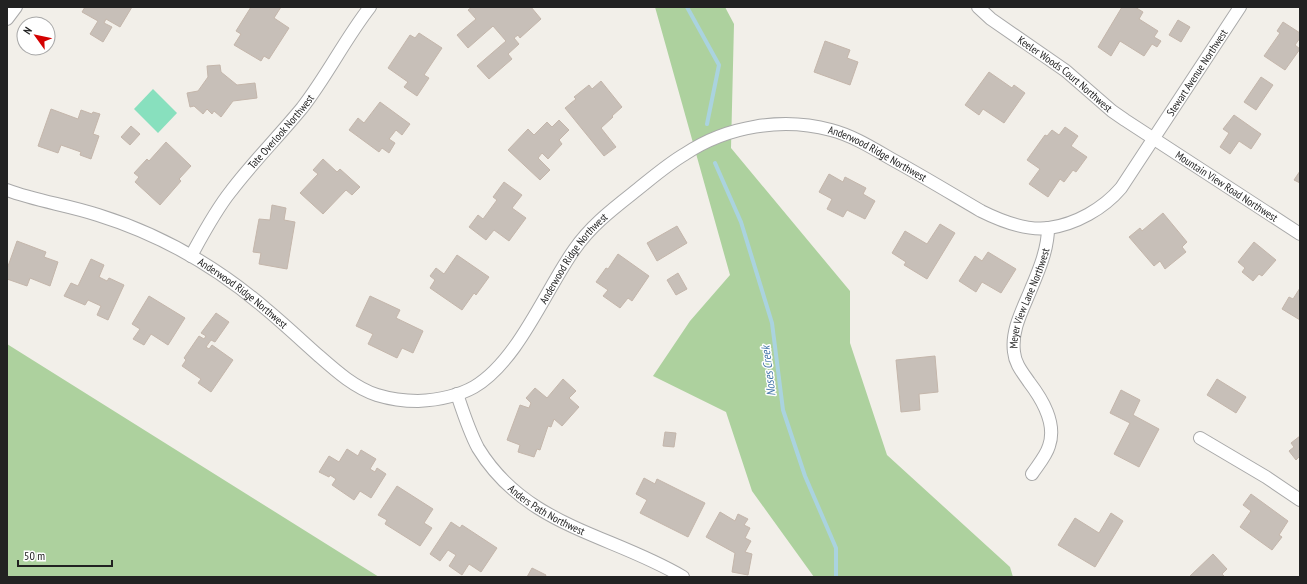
<svg xmlns="http://www.w3.org/2000/svg" width="1307" height="584" viewBox="0 0 1307 584" font-family="'PT Sans Narrow',sans-serif">
<style>
.forest{fill:#add19e}
.pitch{fill:#88e0be}
.lines{fill:none;stroke-linecap:round;stroke-linejoin:round}
.stream{stroke:#aad3df;stroke-width:4}
.building{fill:#c7bfb8;stroke:#c4b6ab}
.minor-casing{stroke:#a9a9a9;stroke-width:14}
.minor{stroke:#fff;stroke-width:12}
.labels{text-anchor:middle;dominant-baseline:central;stroke-width:3;stroke-linejoin:round;paint-order:stroke}
.street-label{font-size:11px;fill:#222;stroke:#fff}
.water-label{font-size:12px;font-style:italic;fill:#4a7aab;stroke:#fff}
</style>
<rect width="100%" height="100%" fill="#f2efe9"/>
<path class="forest" d="M655 7H725L734 24 731 148 850 291V343L887 455 1010 567 1013 577H814L752 491 726 412 653 376 690 321 730 275Z
M7 344 379 577H7Z"/>
<path class="pitch" d="M153 89 177 113 158 133 134 109Z"/>
<g class="lines">
<path class="stream" d="M687 7 719 65 707 124
M715 163 741 222 772 323 783 410 805 476 836 548V577"/>
</g>
<path class="building" d="M85 7H132L120 27 106 19 104 23 112 27 103 42 90 34 98 21 82 12Z
M251 7H281L274 18 289 28 269 59 264 56 261 61 234 45 241 34 236 31Z
M472 7H531L541 19 520 38 518 35 514 38 519 44 508 54 512 59 489 79 477 66 506 41 493 26 468 48 457 35 476 19 468 10Z
M1122 7H1135L1143 12 1139 19 1158 31 1154 37 1161 41 1157 47 1152 44 1144 56 1120 41 1111 56 1098 47Z
M1178 20 1190 27 1181 42 1169 35Z
M1283 22 1300 33V38L1295 45 1300 49 1285 70 1264 56 1280 33 1277 31Z
M419 33 442 48 424 75 429 78 417 96 404 87 408 82 388 68 410 35 415 38Z
M825 41 850 50 847 58 858 62 850 85 814 72Z
M220 65 221 72 237 85 255 83 257 98 233 101 221 117 214 111 212 114 207 109 203 114 194 106 190 107 187 93 198 91 208 77 207 66Z
M989 72 1012 88 1014 85 1025 93 1004 123 983 109 979 115 965 105Z
M1261 77 1273 85 1256 110 1244 102Z
M601 81 622 107 612 116 613 117 601 128 616 147 604 156 565 108 576 99 574 97 589 85 592 89Z
M380 102 410 124 402 135 396 130 389 139 395 143 389 153 382 148 379 152 349 130 358 118 364 123Z
M51 109 78 119 81 110 92 114 93 112 100 114 93 134 99 136 91 159 80 155 81 152 61 145 58 153 38 146Z
M1234 115 1261 134 1251 149 1239 141 1230 154 1220 147 1229 133 1223 129Z
M559 120 569 130 559 140 562 144 548 159 542 153 538 158 550 170 540 180 508 150 528 129 534 135 547 122 552 127Z
M131 126 140 134 130 145 121 137Z
M1065 127 1078 136 1071 146 1087 157 1076 172 1073 170 1064 182 1060 179 1048 197 1029 184 1040 169 1027 160 1045 135 1047 136 1052 130 1059 135Z
M166 142 191 166 179 179 181 181 160 205 135 182 139 177 134 173 147 159 149 161Z
M323 159 337 172 340 169 360 187 352 195 346 190 323 214 300 193 318 174 313 170Z
M1300 171V183L1294 180Z
M829 174 843 182 845 177 866 188 863 194 875 201 865 219 847 210 843 217 827 209 832 199 819 192Z
M504 182 522 195 512 208 526 218 509 241 494 230 486 240 469 227 478 215 483 219 497 200 493 197Z
M272 205 286 208 284 220 295 222 287 269 259 264 261 253 253 252 259 219 270 220Z
M1163 213 1187 242 1182 247 1186 252 1165 269 1160 261 1154 266 1129 237 1140 228 1142 231Z
M940 224 955 233 927 279 904 265 906 262 892 253 905 231 927 244Z
M677 226 687 243 657 261 647 243Z
M17 241 46 252 44 257 58 262 50 286 30 278 27 286 7 279V269Z
M1254 242 1276 260 1262 276 1259 274 1253 281 1242 272 1245 268 1238 262Z
M988 252 1016 269 1001 293 982 282 976 292 959 281 975 256 982 261Z
M618 254 649 276 632 301 628 298 620 308 603 296 608 290 596 282 606 268 608 269Z
M457 255 489 277 476 295 474 293 462 310 430 288 435 280 430 276 436 268 444 274Z
M91 259 104 265 99 277 107 281 109 278 124 285 108 320 97 315 101 306 88 300 85 305 64 296 71 283 78 286Z
M678 273 687 289 676 295 667 280Z
M1300 288V320L1282 309 1289 297 1293 299Z
M149 296 185 318 168 345 151 334 144 345 133 339 140 329 132 324Z
M370 296 400 310 396 318 423 331 413 353 402 348 397 358 368 344 373 334 356 326Z
M216 313 229 322 215 342 211 340 206 347 209 349 212 345 233 360 211 392 198 383 201 379 182 366 186 360 184 358 199 336 204 339 206 336 201 333Z
M935 356 938 392 919 394 920 410 901 412 896 360Z
M563 379 576 391 569 398 579 407 562 426 554 419 551 427 548 426 540 450 537 449 534 457 518 452 520 445 507 440 520 405 529 408 531 403 526 398 535 388 547 398Z
M1217 379 1246 397 1236 413 1207 395Z
M1121 390 1140 400 1133 415 1159 429 1139 467 1114 454 1130 423 1110 413Z
M665 432 676 433 674 447 663 446Z
M1300 436V456L1296 460 1289 451 1294 447 1291 443Z
M347 449 358 456 361 450 376 459 370 469 375 472 377 468 386 474 371 498 360 491 354 500 332 485 336 479 330 475 329 477 319 472 329 456 339 462Z
M644 478 655 484 657 479 705 503 688 537 640 513 647 500 636 494Z
M397 486 433 509 424 523 432 528 420 546 385 524 387 520 378 515Z
M1251 494 1288 521 1279 535 1282 537 1272 550 1240 527 1251 511 1243 505Z
M720 512 735 521 738 514 748 519 744 525 750 528 745 538 751 541 745 552 752 554 748 575 732 572 735 553 706 537Z
M1111 513 1123 521 1095 567 1058 545 1075 518 1099 533Z
M451 522 460 528 462 525 497 548 481 572 469 564 462 575 449 566 456 555 448 550 440 561 430 554Z
M1213 554 1227 569 1222 574 1225 577H1189Z
M532 568 546 575 545 577H527Z"/>
<g class="lines">
<defs>
<g id="minor">
<path id="s1" d="M978 7 991 19 1066 71 1112 111 1125 120 1300 234"/>
<path d="M7 19 16 7"/>
<path id="s2" d="M7 190C36 201 68 205 98 215 159 234 217 267 266 309 284 324 301 340 319 356 336 371 355 388 377 395 390 399 404 401 418 401 437 400 458 396 474 387 518 361 545 291 574 250 591 225 614 208 638 189 653 177 668 164 685 154 727 126 782 117 831 130 854 136 874 149 895 161 924 177 952 194 981 211 1001 221 1027 231 1049 228 1076 224 1103 209 1121 188L1240 7"/>
<path id="s3" d="M191 256C203 234 215 211 231 191 253 162 279 136 302 108 327 76 345 39 370 7"/>
<path id="s4" d="M457 394C463 412 469 431 478 448 526 527 611 534 683 577"/>
<path d="M1200 438 1266 477 1300 500"/>
<path id="s5" d="M1032 474C1038 465 1046 456 1049 446 1057 423 1042 399 1029 382 1023 373 1015 364 1014 352 1011 330 1023 309 1031 289 1039 270 1048 249 1048 228"/>
</g>
</defs>
<use href="#minor" class="minor-casing"/>
<use href="#minor" class="minor"/>
</g>
<g class="labels">
<g class="street-label">
<text stroke="none"><textPath href="#s2" startOffset="1464">Stewart Avenue Northwest</textPath></text>
<text stroke="none"><textPath href="#s1" startOffset="110">Keeler Woods Court Northwest</textPath></text>
<text stroke="none"><textPath href="#s3" startOffset="154">Tate Overlook Northwest</textPath></text>
<text stroke="none"><textPath href="#s2" startOffset="1052">Anderwood Ridge Northwest</textPath></text>
<text stroke="none"><textPath href="#s1" startOffset="307">Mountain View Road Northwest</textPath></text>
<text stroke="none"><textPath href="#s2" startOffset="693">Anderwood Ridge Northwest</textPath></text>
<text stroke="none"><textPath href="#s2" startOffset="260">Anderwood Ridge Northwest</textPath></text>
<text stroke="none"><textPath href="#s5" startOffset="193">Meyer View Lane Northwest</textPath></text>
<text stroke="none"><textPath href="#s4" startOffset="152">Anders Path Northwest</textPath></text>
</g>
<g class="water-label">
<text transform="translate(768 371) rotate(-97)">Noses Creek</text>
</g>
</g>
<rect width="1307" height="584" fill="none" stroke="#222222" stroke-width="16"/>
<g transform="translate(36 36) rotate(303)"><circle r="19" fill="#ffffff" stroke="#a7a7a7"/>
<path d="M0-3L7 15L0 10L-7 15Z" fill="#d40000"/>
<text y="-6" font-size="11" font-weight="bold" text-anchor="middle" fill="#222222">N</text>
</g>
<path d="M18 560v6h94v-6" fill="none" stroke="#222222" stroke-width="2"/>
<text x="24" y="560" font-size="12" fill="#222222" stroke="#ffffff" stroke-width="3" paint-order="stroke">50 m</text>
</svg>
